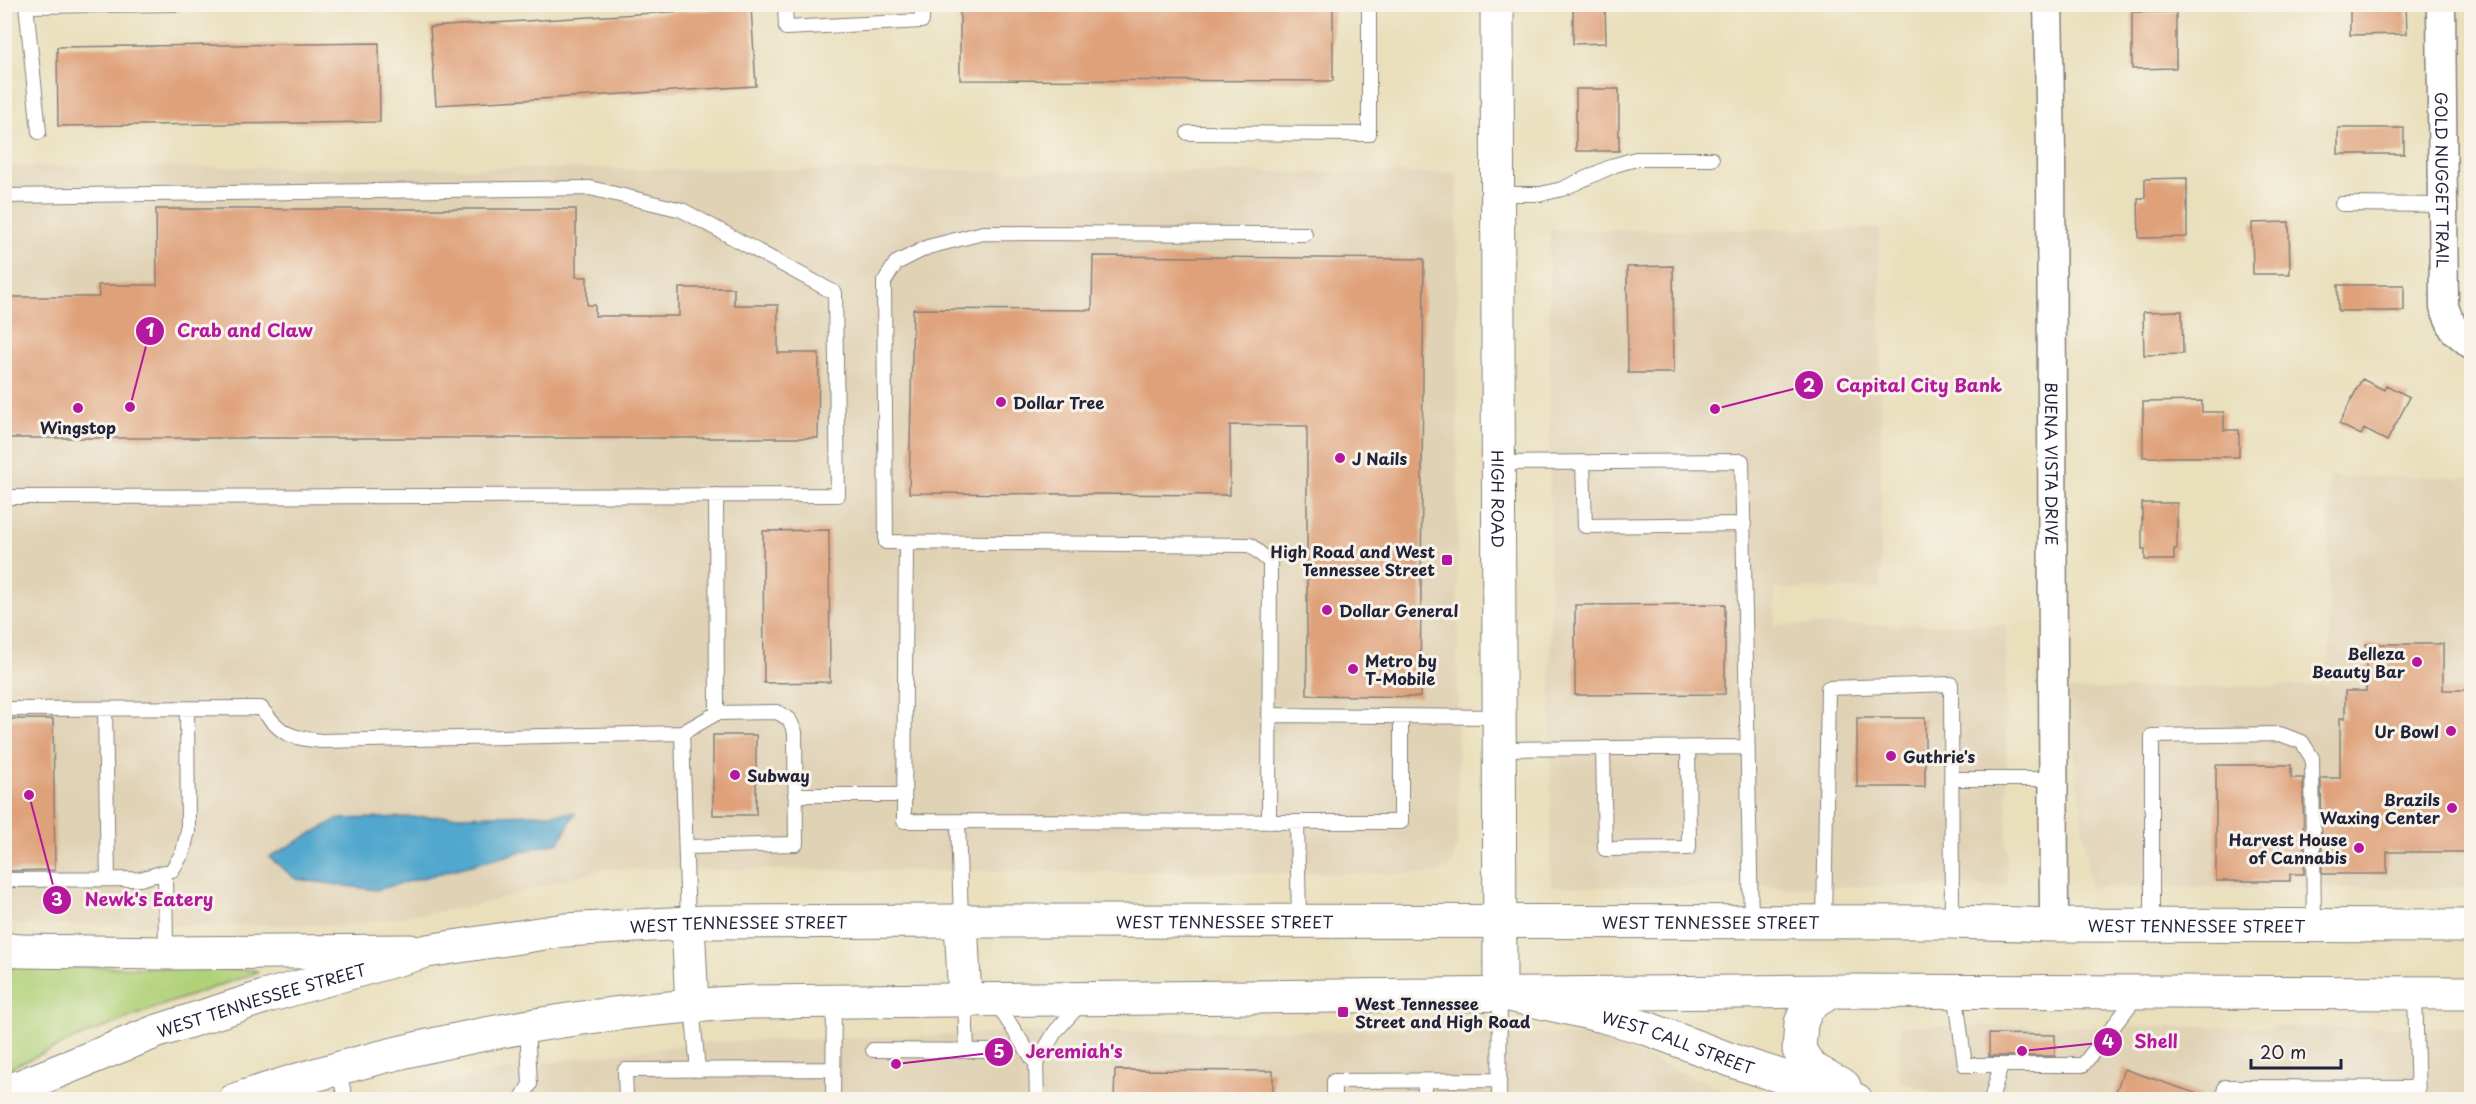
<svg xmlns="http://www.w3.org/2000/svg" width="2476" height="1104" viewBox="0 0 2476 1104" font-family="'Playpen Sans',sans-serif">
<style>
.built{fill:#e0d2b5}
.green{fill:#b1d179;stroke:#6a7a5a;stroke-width:1.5}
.water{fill:#51a7cd;stroke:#3a6484;stroke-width:1.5}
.building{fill:#dfa17a}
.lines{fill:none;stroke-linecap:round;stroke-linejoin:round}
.service-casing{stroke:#86807b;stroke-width:16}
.minor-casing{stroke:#86807b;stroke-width:31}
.tertiary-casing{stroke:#86807b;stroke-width:35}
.secondary-casing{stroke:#86807b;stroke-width:35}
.primary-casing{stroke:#86807b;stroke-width:35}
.service{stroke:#fff;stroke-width:14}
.minor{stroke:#fff;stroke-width:28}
.tertiary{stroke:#fff;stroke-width:33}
.secondary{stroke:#fff;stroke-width:33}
.primary{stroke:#fff;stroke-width:33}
.poi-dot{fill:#b5179e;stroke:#f7f3e8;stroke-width:2}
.labels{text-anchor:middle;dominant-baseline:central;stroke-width:6;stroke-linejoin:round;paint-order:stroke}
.street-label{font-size:16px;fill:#22223b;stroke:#f7f3e8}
.poi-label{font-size:16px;font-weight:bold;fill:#22223b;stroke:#f7f3e8;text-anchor:start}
.leader{fill:none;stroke:#b5179e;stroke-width:2}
.callout-dot{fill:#b5179e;stroke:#f7f3e8;stroke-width:2}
.mark-label{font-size:18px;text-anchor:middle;font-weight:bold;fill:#fff}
.callout-label{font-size:18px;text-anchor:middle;font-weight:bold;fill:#b5179e;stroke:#f7f3e8;stroke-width:6;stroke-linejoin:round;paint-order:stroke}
</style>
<rect width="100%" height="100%" fill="#f7f3e8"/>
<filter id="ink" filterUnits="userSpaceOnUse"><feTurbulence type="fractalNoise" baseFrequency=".0167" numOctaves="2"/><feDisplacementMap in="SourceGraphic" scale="12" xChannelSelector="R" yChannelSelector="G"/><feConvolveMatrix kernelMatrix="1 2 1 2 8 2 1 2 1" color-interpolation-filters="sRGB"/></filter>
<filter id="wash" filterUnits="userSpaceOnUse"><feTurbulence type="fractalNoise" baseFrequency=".008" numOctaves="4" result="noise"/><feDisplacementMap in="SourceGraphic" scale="24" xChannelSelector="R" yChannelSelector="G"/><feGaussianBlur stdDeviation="1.35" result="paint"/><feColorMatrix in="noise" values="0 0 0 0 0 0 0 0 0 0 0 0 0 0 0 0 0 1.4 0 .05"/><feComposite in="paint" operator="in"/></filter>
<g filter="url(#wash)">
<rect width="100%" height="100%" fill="#e9dfbb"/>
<path class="built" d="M5 166 1457 173 1458 830 1457 846 1451 865 1439 874 604 869 473 906 346 925H18L5 920Z
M1880 229 1881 589H1775V625H2006L2007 886 1551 887 1549 230Z
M2329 477H2471V888L2090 887 2067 690 2329 685Z
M1900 1026 2471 1027V1099L1950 1100 1899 1080Z
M1459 1029 1594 1037 1748 1099 371 1100 490 1073 584 1057 711 1042 1012 1033Z"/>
<path class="green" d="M5 965 255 970 258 972 152 1009 77 1038 5 1070Z"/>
<path class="water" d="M575 813 559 842 376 890 296 879 269 857 338 819Z"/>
<g id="blocks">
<path class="building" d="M960 4H1333V81L960 80Z
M1573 4H1605L1606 43 1573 44Z
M2350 4H2406L2407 34 2350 35Z
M751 7 756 86 436 105 430 27Z
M2132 12H2176V68L2132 69Z
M379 43 380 122 58 126 57 47Z
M1576 89H1619V151H1576Z
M2338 128H2404V154H2338Z
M2187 178V237L2139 238 2138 198H2145V179Z
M156 209H576V277H587V305H595V316H679V288H734V305H778V353H819L818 438H4V297H99L98 285H157Z
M2289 222 2290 274H2253L2252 223Z
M1093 256 1424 259 1420 697 1307 695V426L1230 425V495L909 493 913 309 1092 310Z
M1673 266 1674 373H1628L1627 267Z
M2338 285H2404V311H2338Z
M2182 311 2183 354 2144 355 2143 312Z
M2362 379 2384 390 2386 385 2410 397 2387 441 2364 429 2361 435 2339 424Z
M2202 401V412H2224V430H2239V457H2143V402Z
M2142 503H2177V549H2174V560H2145V549H2142Z
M829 530 830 682 764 683 763 531Z
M1725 604V694L1575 695V605Z
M2366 644H2443V690H2470L2472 852H2387V874H2322L2321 778H2340V718H2345V691H2366Z
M1857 718H1925V787H1857Z
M4 719H53L55 870 4 871Z
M713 735H756V815H713Z
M2216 765H2291V778H2303L2304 874H2290V881H2216Z
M1989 1034 2055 1035V1056H1989Z
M2124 1069 2201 1095V1100H2113Z
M1115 1070 1273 1071V1100H1114Z"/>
</g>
</g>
<g filter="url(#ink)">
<use href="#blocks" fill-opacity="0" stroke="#86807b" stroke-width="1.5"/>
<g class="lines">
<defs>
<path id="service" d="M26 4 39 132
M785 4 786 28 922 21V4
M26 6 178 4
M1188 133 1369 134V4
M1498 194H1541L1562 189 1615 165 1636 159H1712
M4 196 590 188 682 210 835 293 838 495 4 497
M2342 204 2443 205
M1583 462 1585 526 1744 524
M1498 463 1742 461 1751 922
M716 495 717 713
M906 542 904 821 1401 822V716
M4 709 261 708C282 735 288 737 321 741L682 733 717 713 777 712 789 719 795 732 796 844 686 847
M105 709 108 879
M1269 715 1499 717
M682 733 688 923
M1603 748 1605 849 1689 848 1688 748
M1499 749 1748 747
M1951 779H2053
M795 795H904
M958 821 961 921
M1269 821 1270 562 1250 545 886 542 884 282 896 263 928 247 983 233 1305 234
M1297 822 1299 920
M165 872 166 953
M4 880 140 879 172 870 183 852 188 831 187 709
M1824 922 1828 688 1951 684 1952 922
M2152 925V736L2280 734 2302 742 2312 758 2314 925
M1955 991 1965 1065H2083L2137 996
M2415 993 2418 1100
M965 1000 967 1051
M995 1001 1036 1064
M692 1006 698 1070
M873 1050 995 1051
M338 1070 346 1100
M521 1100 530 1084 527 1026
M626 1100 625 1070 833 1069
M833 1100 834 1002
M1037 1100 1036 1064 1055 1032 1082 1002
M1334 1100V1081L1499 1080
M1425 1100V1081
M1499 1100 1500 994
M1991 1100 2001 1065
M2223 1100 2225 1087 2417 1088"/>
<g id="minor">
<path id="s1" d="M2048 4 2051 151 2054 925"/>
<path id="s2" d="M2441 4 2444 307 2454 330 2472 345"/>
</g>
<g id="tertiary">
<path id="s3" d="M1497 4 1500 993 1603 1016 1646 1028 1739 1063 1856 1100"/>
<path d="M1832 991 1808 1006 1801 1023 1799 1050 1811 1068 1844 1086"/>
</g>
<path id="secondary" d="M4 949 20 951 166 953 410 951"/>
<g id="primary">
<path d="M961 921 965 1000"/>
<path d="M688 923 692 1005"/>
<path id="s4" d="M4 1093 155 1032 264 997 427 951 565 930 706 922 961 921 1952 922 2054 925 2472 926"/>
<path d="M235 1100C401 1044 576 1011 751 1002L1832 991 2472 993"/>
</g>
</defs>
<use href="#service" class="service-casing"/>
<use href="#minor" class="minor-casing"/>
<use href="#tertiary" class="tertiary-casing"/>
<use href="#secondary" class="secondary-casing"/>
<use href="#primary" class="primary-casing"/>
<use href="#service" class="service"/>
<use href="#minor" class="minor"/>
<use href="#tertiary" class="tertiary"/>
<use href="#secondary" class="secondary"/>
<use href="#primary" class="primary"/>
</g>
</g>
<g class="poi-dot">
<circle cx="1001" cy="402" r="6"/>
<circle cx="78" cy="408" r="6"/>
<circle cx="1340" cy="458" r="6"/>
<rect x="1441" y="554" width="12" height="12" rx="3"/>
<circle cx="1327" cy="610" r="6"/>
<circle cx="2417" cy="662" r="6"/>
<circle cx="1353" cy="669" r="6"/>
<circle cx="2451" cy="731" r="6"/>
<circle cx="1891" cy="756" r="6"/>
<circle cx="735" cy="775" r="6"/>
<circle cx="2452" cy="808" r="6"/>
<circle cx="2359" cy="848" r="6"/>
<rect x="1337" y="1006" width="12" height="12" rx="3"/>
</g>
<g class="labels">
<g class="street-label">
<text stroke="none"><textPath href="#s2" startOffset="176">GOLD NUGGET TRAIL</textPath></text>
<text stroke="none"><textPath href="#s1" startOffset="460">BUENA VISTA DRIVE</textPath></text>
<text stroke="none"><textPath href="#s3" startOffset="495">HIGH ROAD</textPath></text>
<text stroke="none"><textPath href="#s4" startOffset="1246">WEST TENNESSEE STREET</textPath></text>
<text stroke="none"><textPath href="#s4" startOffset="1732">WEST TENNESSEE STREET</textPath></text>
<text stroke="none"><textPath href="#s4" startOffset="760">WEST TENNESSEE STREET</textPath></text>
<text stroke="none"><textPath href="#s4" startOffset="2218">WEST TENNESSEE STREET</textPath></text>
<text stroke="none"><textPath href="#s4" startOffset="274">WEST TENNESSEE STREET</textPath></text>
<text stroke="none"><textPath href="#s3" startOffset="1174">WEST CALL STREET</textPath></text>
</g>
<g class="poi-label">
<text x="1013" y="402">Dollar Tree</text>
<text x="78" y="427" text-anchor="middle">Wingstop</text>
<text x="1352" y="458">J Nails</text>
<text x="1435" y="551" text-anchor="end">High Road and West<tspan x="1435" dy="18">Tennessee Street</tspan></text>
<text x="1339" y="610">Dollar General</text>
<text x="2405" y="653" text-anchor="end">Belleza<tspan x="2405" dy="18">Beauty Bar</tspan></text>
<text x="1365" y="660">Metro by<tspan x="1365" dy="18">T-Mobile</tspan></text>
<text x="2439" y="731" text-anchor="end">Ur Bowl</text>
<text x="1903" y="756">Guthrie's</text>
<text x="747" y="775">Subway</text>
<text x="2440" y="799" text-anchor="end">Brazils<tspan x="2440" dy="18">Waxing Center</tspan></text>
<text x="2347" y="839" text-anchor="end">Harvest House<tspan x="2347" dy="18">of Cannabis</tspan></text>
<text x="1355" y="1003">West Tennessee<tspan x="1355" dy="18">Street and High Road</tspan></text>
</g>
</g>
<path class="leader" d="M130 407L150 331M1715 409L1809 385M29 795L57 900M2022 1051L2108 1042M896 1064L999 1052"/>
<g class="callout-dot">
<circle cx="130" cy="407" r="6"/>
<circle cx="1715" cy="409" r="6"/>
<circle cx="29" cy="795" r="6"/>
<circle cx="2022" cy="1051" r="6"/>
<circle cx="896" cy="1064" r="6"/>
<circle cx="150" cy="331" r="15"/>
<circle cx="1809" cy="385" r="15"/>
<circle cx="57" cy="900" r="15"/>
<circle cx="2108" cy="1042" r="15"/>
<circle cx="999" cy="1052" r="15"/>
</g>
<g class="mark-label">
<text x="150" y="337">1</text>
<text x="1809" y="392">2</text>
<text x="57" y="906">3</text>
<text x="2108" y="1048">4</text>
<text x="999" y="1058">5</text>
</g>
<g class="callout-label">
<text x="245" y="337">Crab and Claw</text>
<text x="1919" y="392">Capital City Bank</text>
<text x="149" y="906">Newk's Eatery</text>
<text x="2156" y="1048">Shell</text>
<text x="1074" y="1058">Jeremiah's</text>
</g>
<rect width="2476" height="1104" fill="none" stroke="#f7f3e8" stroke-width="24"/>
<path d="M2251 1059v9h90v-9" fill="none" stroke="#22223b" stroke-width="3"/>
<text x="2260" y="1059" font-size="18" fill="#22223b" stroke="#f7f3e8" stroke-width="4.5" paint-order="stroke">20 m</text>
</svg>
